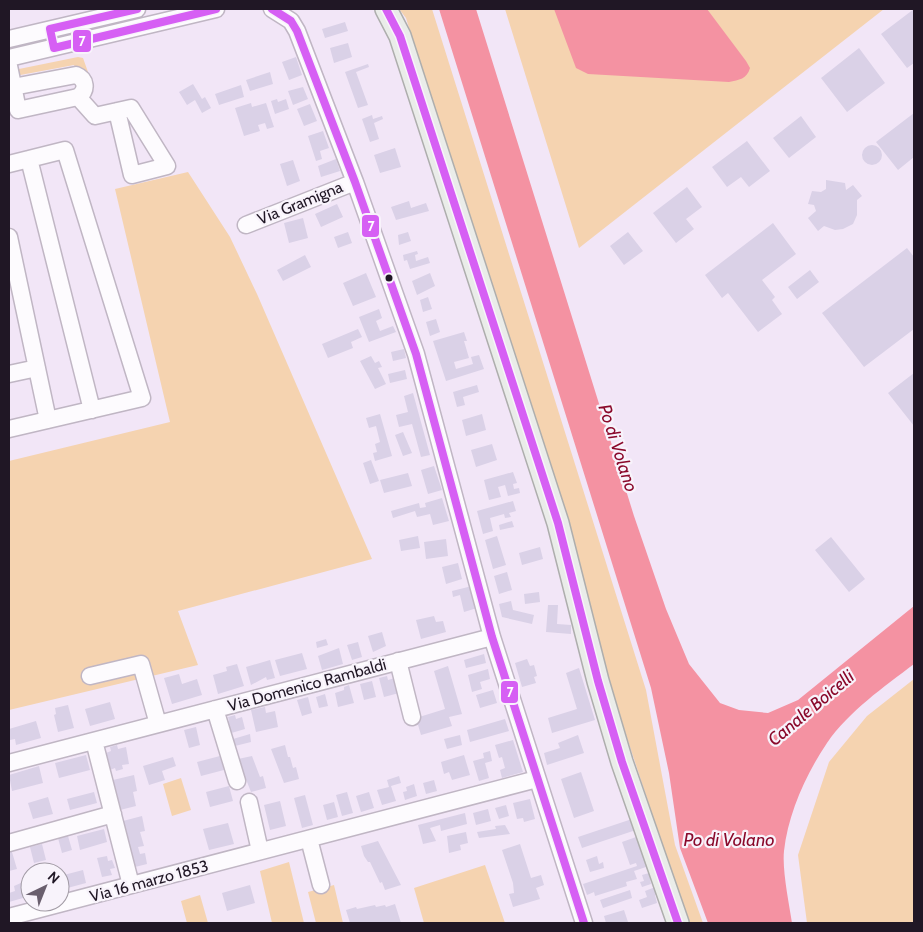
<svg xmlns="http://www.w3.org/2000/svg" width="923" height="932" viewBox="0 0 923 932" font-family="Cabin,sans-serif">
<style>
.green{fill:#f5d3b0}
.water{fill:#f492a2}
.building{fill:#dad1e7}
.lines{fill:none;stroke-linecap:round;stroke-linejoin:round}
.minor-casing{stroke:#c0b6c4;stroke-width:19}
.major-casing{stroke:#aeaead;stroke-width:24}
.minor{stroke:#fdfbfe;stroke-width:16}
.major{stroke:#eaece9;stroke-width:21}
.bus-1-casing{stroke:#f8f3fb;stroke-width:11}
.bus-1{stroke:#d65ff4;stroke-width:8}
.bus-dot{fill:#201725;stroke:#f8f3fb;stroke-width:2}
.labels{text-anchor:middle;dominant-baseline:central;stroke-width:4.5;stroke-linejoin:round;paint-order:stroke}
.street-label{font-size:16px;fill:#201725;stroke:#f8f3fb}
.water-label{font-size:18px;font-style:italic;fill:#8a092b;stroke:#f8f3fb}
.line-badge{stroke:#f8f3fb;stroke-width:2}
.badge-label{font-size:14px;text-anchor:middle;font-weight:bold;fill:#fff}
</style>
<rect width="100%" height="100%" fill="#f2e6f7"/>
<path class="green" d="M399 9H432L646 690 675 845 703 923H688L608 680 406 18Z
M505 9H884L579 248Z
M78 57 83 58 88 72 77 73 74 65 15 76 14 70Z
M188 172 230 237 257 294 372 559 178 611 198 665 9 710V461L170 422 115 189Z
M914 679V923H807L798 855 829 762 867 716Z
M181 778 191 810 172 816 163 784Z
M289 862 304 923H272L260 871Z
M485 865 505 923H424L414 888Z
M334 885 343 923H316L308 892Z
M200 895 208 923H187L181 901Z"/>
<path class="water" d="M439 9H476L634 516 666 609 689 664 720 703 739 710 768 713 798 700 914 606V664C884 687 849 711 827 743 806 774 788 814 784 851 782 870 789 903 792 923H708L680 848 669 773 651 688Z
M554 9H707L746 61 750 68C747 79 739 80 729 82L588 74 576 68Z"/>
<path class="building" d="M914 9V63L907 68 881 34Z
M345 22 348 31 325 38 322 29Z
M348 43 352 57 334 63 330 48Z
M859 48 885 83 847 112 821 78Z
M296 57 302 75 289 80 282 62Z
M368 64 369 67 356 72 368 105 358 108 345 72Z
M270 72 273 84 250 91 246 80Z
M193 84 202 99 205 97 211 108 202 113 195 100 187 105 179 92Z
M241 85 244 97 219 105 215 94Z
M303 87 308 99 293 105 288 91Z
M277 99 278 102 286 99 289 109 275 114 271 101Z
M251 103 252 107 266 103 274 127 267 129 265 123 258 125 260 131 244 136 235 108Z
M310 104 317 121 304 126 297 109Z
M914 113V157L898 170 876 142Z
M372 115 373 119 382 116 383 119 374 123 379 139 370 142 362 119Z
M801 116 816 137 789 158 773 138Z
M323 131 329 148 320 151 322 159 316 161 308 136Z
M747 141 770 171 749 187 741 177 727 187 712 167Z
M862 155a10 10 0 1 1 20 0a10 10 0 1 1-20 0Z
M395 148 401 167 380 173 374 155Z
M336 159 340 171 321 177 318 166Z
M293 160 300 181 287 186 280 164Z
M826 180 845 183 846 190 853 185 862 196 857 200V215L853 224 843 229 835 230 824 226 818 231 808 218 816 211 814 205 808 204 812 191 821 192 826 189Z
M687 187 702 207 686 219 694 229 676 243 653 213Z
M409 201 411 208 426 203 429 211 396 220 391 207Z
M337 204 343 217 321 227 315 214Z
M303 218 308 238 289 243 284 223Z
M773 223 796 254 762 280 775 297 772 300 782 314 758 332 728 293 722 298 705 275Z
M348 232 352 243 338 248 334 237Z
M408 232 411 241 399 245 398 235Z
M628 232 643 251 624 265 610 246Z
M907 248 914 257V329L864 367 822 313Z
M417 251 418 254 415 255 416 261 428 257 430 263 410 269 407 260 404 261 403 255Z
M305 255 311 267 283 281 277 270Z
M810 270 819 282 797 299 788 287Z
M366 273 376 297 353 306 343 283Z
M430 273 435 286 417 295 412 281Z
M428 297 432 309 423 312 420 300Z
M379 309 382 318 376 321 380 331 393 326 396 332 369 342 359 317Z
M436 319 440 332 430 336 426 322Z
M358 329 362 337 351 342 353 348 328 358 322 344Z
M464 332 467 341H464L469 358 454 362 456 369 473 364 471 357 479 355 484 369 446 381 433 341Z
M404 349 406 358 393 361 391 352Z
M371 356 375 363 379 361 382 367 378 368 386 384 375 389 360 361Z
M405 370 407 379 390 383 388 374Z
M914 373V426L888 393Z
M477 385 479 392 463 397 465 405 457 407 453 392Z
M413 393 430 455 421 457 412 424 399 427 396 415 408 412 404 396Z
M380 414 392 456 375 461 373 453 377 452 375 444 380 442 376 426 369 428 366 418Z
M482 414 486 430 466 436 462 420Z
M403 432 412 453 403 456 395 435Z
M492 444 497 460 476 467 471 450Z
M371 460 379 481 370 484 363 463Z
M434 466 442 490 428 494 421 470Z
M513 472 517 483 513 484 514 489 519 488 520 493 508 496 505 485 498 487 501 497 489 500 484 480Z
M408 473 412 486 384 493 380 480Z
M442 498 449 521 433 525 430 514 417 517 415 511 393 518 391 511 419 503 420 508 426 507 425 503Z
M513 501 516 511 509 513 511 517 505 518 504 514 490 518 493 531 483 534 477 511Z
M512 521 514 527 500 530 499 525Z
M418 536 420 548 401 551 399 540Z
M497 536 506 565 493 569 485 540Z
M831 537 865 579 849 592 815 550Z
M446 539 448 556 426 559 424 542Z
M540 547 543 559 522 565 519 553Z
M458 563 462 579 446 584 442 567Z
M507 572 512 590 499 594 494 576Z
M472 586 477 608 464 612 460 595 453 597 452 591Z
M539 592 540 602 525 604 524 594Z
M511 601 513 610 534 615 532 624 502 617 499 604Z
M548 605H558L557 624 571 625V634L546 632Z
M434 616 436 622 443 621 446 632 421 639 416 620Z
M382 632 386 646 373 652 368 636Z
M326 639 328 645 317 648 316 642Z
M358 642 362 657 352 660 347 645Z
M339 648 343 664 322 670 318 656Z
M302 653 307 669 280 676 275 660Z
M484 654 486 663 466 668 464 660Z
M527 659 530 666 534 665 537 676 534 677 536 683 522 687 515 663Z
M270 660 275 678 267 680 266 677 251 685 246 667Z
M237 664 244 686 218 694 213 675 227 671 226 667Z
M448 666 462 714 449 717 452 726 421 735 416 718 445 709 434 671Z
M579 668 595 720 552 733 548 718 577 709 566 673Z
M488 669 490 679 480 682 482 689 472 692 468 675Z
M179 674 182 684 197 679 202 695 172 704 164 678Z
M387 676 388 680 395 678 399 693 384 697 379 678Z
M372 681 376 697 364 700 360 684Z
M349 685 354 703 338 707 335 693 344 690V687Z
M493 690 497 703 480 708 476 695Z
M325 694 328 706 319 708 316 697Z
M308 697 312 713 302 716 297 700Z
M110 702 115 719 90 726 85 709Z
M68 705 74 728 58 732 54 715 56 714 55 708Z
M265 707 266 713 275 711 278 727 256 732 251 710Z
M235 715 236 719 242 717 245 729 228 734 224 722 229 721 228 717Z
M505 719 509 731 470 742 467 730Z
M36 721 41 738 16 745 15 739 10 740 9 729Z
M196 727 200 745 189 748 184 730Z
M250 734 251 742 235 746 233 739Z
M460 735 462 745 447 749 444 739Z
M578 735 584 753 547 765 544 753 560 748 558 743Z
M513 740 523 772 502 778 500 770 505 768 502 757 499 758 495 745Z
M117 745 118 749 126 747 129 764 122 765 123 769 116 771 115 768 110 770 106 753 111 751 110 747Z
M285 745 288 757H290L293 768 296 767 299 779 284 783 271 749Z
M490 751 492 761 485 763 489 778 479 781 473 761 484 758 483 753Z
M86 755 90 770 59 778 55 763Z
M464 755 470 775 452 780 449 772 444 774 441 762Z
M220 756 224 770 201 776 197 762Z
M252 756 260 777 263 776 266 788 251 792 238 759Z
M173 757 176 766 162 771 165 780 149 785 143 766Z
M39 766 43 783 12 791 9 775Z
M581 772 594 811 574 818 561 779Z
M134 775 137 791 133 792 136 806 120 810 113 780Z
M399 776 401 783 391 786 396 801 382 805 377 790 389 787 387 780Z
M434 780 437 791 426 794 423 783Z
M414 784 417 796 405 800 403 792 407 791 406 787Z
M229 786 233 801 210 807 206 792Z
M94 792 97 803 70 810 67 799Z
M347 792 353 813 342 816 336 795Z
M369 792 374 808 361 812 356 796Z
M305 795 313 825 302 828 294 798Z
M48 797 53 814 33 819 28 803Z
M530 799 535 819 524 822 523 818 517 819 513 803Z
M280 801 286 826 270 830 264 805Z
M334 802 338 817 327 820 323 805Z
M506 805 509 816 499 819 495 808Z
M488 809 491 821 476 825 473 813Z
M465 813 467 824 441 831 440 825 430 828 436 841 423 844 418 825Z
M142 816 145 831 140 832 144 846 138 847 140 854 145 853 147 864 135 867 123 821Z
M632 819 636 830 582 848 578 837Z
M228 823 234 844 209 850 203 829Z
M505 825 510 834 479 838 477 832 496 829 495 826Z
M104 829 107 842 80 850 77 836Z
M466 832 468 843 460 845 461 850 449 853 447 836Z
M68 836 72 850 62 853 58 838Z
M639 836 654 868 647 870 646 867 634 871 637 879 626 882 627 886 595 896 594 892 587 895 583 884 637 866 636 863 630 865 622 842Z
M378 841 401 885 385 890 382 882 380 883 370 862H368L364 856 361 846Z
M42 844 46 860 34 863 30 847Z
M520 844 531 878 541 875 544 885 536 888 540 899 513 907 509 894 514 893 513 883 502 850Z
M9 852H12L17 869 9 871Z
M107 856 108 861 112 860 115 868 110 869 112 875 102 877 97 858Z
M597 856 599 864 603 862 604 868 590 872 586 860Z
M83 870 86 883 60 890V876Z
M649 873 651 884 642 887 640 882 644 881 642 875Z
M30 879V896L9 902V893L15 891 14 886Z
M250 885 255 903 227 911 222 893Z
M658 886 660 893 655 895 657 903 642 908 639 900 647 897 645 891Z
M630 890 632 898 603 908 600 900Z
M395 904 401 923H350L346 910 356 907 357 909 375 905 376 907 385 905 386 907Z
M624 910 628 922 606 923 604 916Z"/>
<g class="lines">
<defs>
<path id="minor" d="M272 9 291 21 297 31 355 182 416 354 492 637 584 923
M9 39 137 9
M9 58 216 9
M9 66 18 110 78 97C88 90 86 79 76 75L13 87
M78 97 95 116 131 108 167 166 132 175 117 111
M29 159 92 410
M9 164 65 150 142 398 9 429
M246 225 355 182
M9 237 48 420
M9 374 37 368
M398 661 412 717
M90 676 141 664 158 724
M215 709 237 781
M94 741 131 885
M9 763 492 637
M249 802 260 851
M309 839 321 885
M9 843 113 814
M9 917 537 779"/>
<path id="major" d="M386 9 400 36 558 523 598 681 622 762 678 923"/>
</defs>
<use href="#minor" class="minor-casing"/>
<use href="#major" class="major-casing"/>
<use href="#minor" class="minor"/>
<use href="#major" class="major"/>
<defs>
<path id="bus-1" d="M137 9 50 29 54 48 216 9
M272 9 291 21 297 31 355 182 416 354 492 637 584 923
M386 9 400 36 558 523 598 681 622 762 678 923"/>
</defs>
<use href="#bus-1" class="bus-1-casing"/>
<use href="#bus-1" class="bus-1"/>
</g>
<circle class="bus-dot" cx="389" cy="278" r="4.5"/>
<g class="labels">
<g class="street-label">
<text transform="translate(300 203) rotate(-22)">Via Gramigna</text>
<text transform="translate(307 685) rotate(-15)">Via Domenico Rambaldi</text>
<text transform="translate(149 881) rotate(-15)">Via 16 marzo 1853</text>
</g>
<g class="water-label">
<text transform="translate(618 448) rotate(72)">Po di Volano</text>
<text transform="translate(811 708) rotate(-40)">Canale Boicelli</text>
<text x="729" y="840">Po di Volano</text>
</g>
</g>
<g class="line-badge">
<rect x="72" y="29" width="20" height="24" rx="5" fill="#d65ff4"/>
<rect x="361" y="214" width="19" height="24" rx="5" fill="#d65ff4"/>
<rect x="500" y="680" width="19" height="24" rx="5" fill="#d65ff4"/>
</g>
<g class="badge-label">
<text x="82" y="46">7</text>
<text x="371" y="231">7</text>
<text x="510" y="697">7</text>
</g>
<rect width="923" height="932" fill="none" stroke="#201725" stroke-width="20"/>
<g transform="translate(45 887) rotate(43)"><circle r="24" fill="#f8f3fb" stroke="#a29ba5"/>
<path d="M0-4L9 19L0 12L-9 19Z" fill="#6a5f6e"/>
<text y="-8" font-size="14" font-weight="bold" text-anchor="middle" fill="#201725">N</text>
</g>
</svg>
